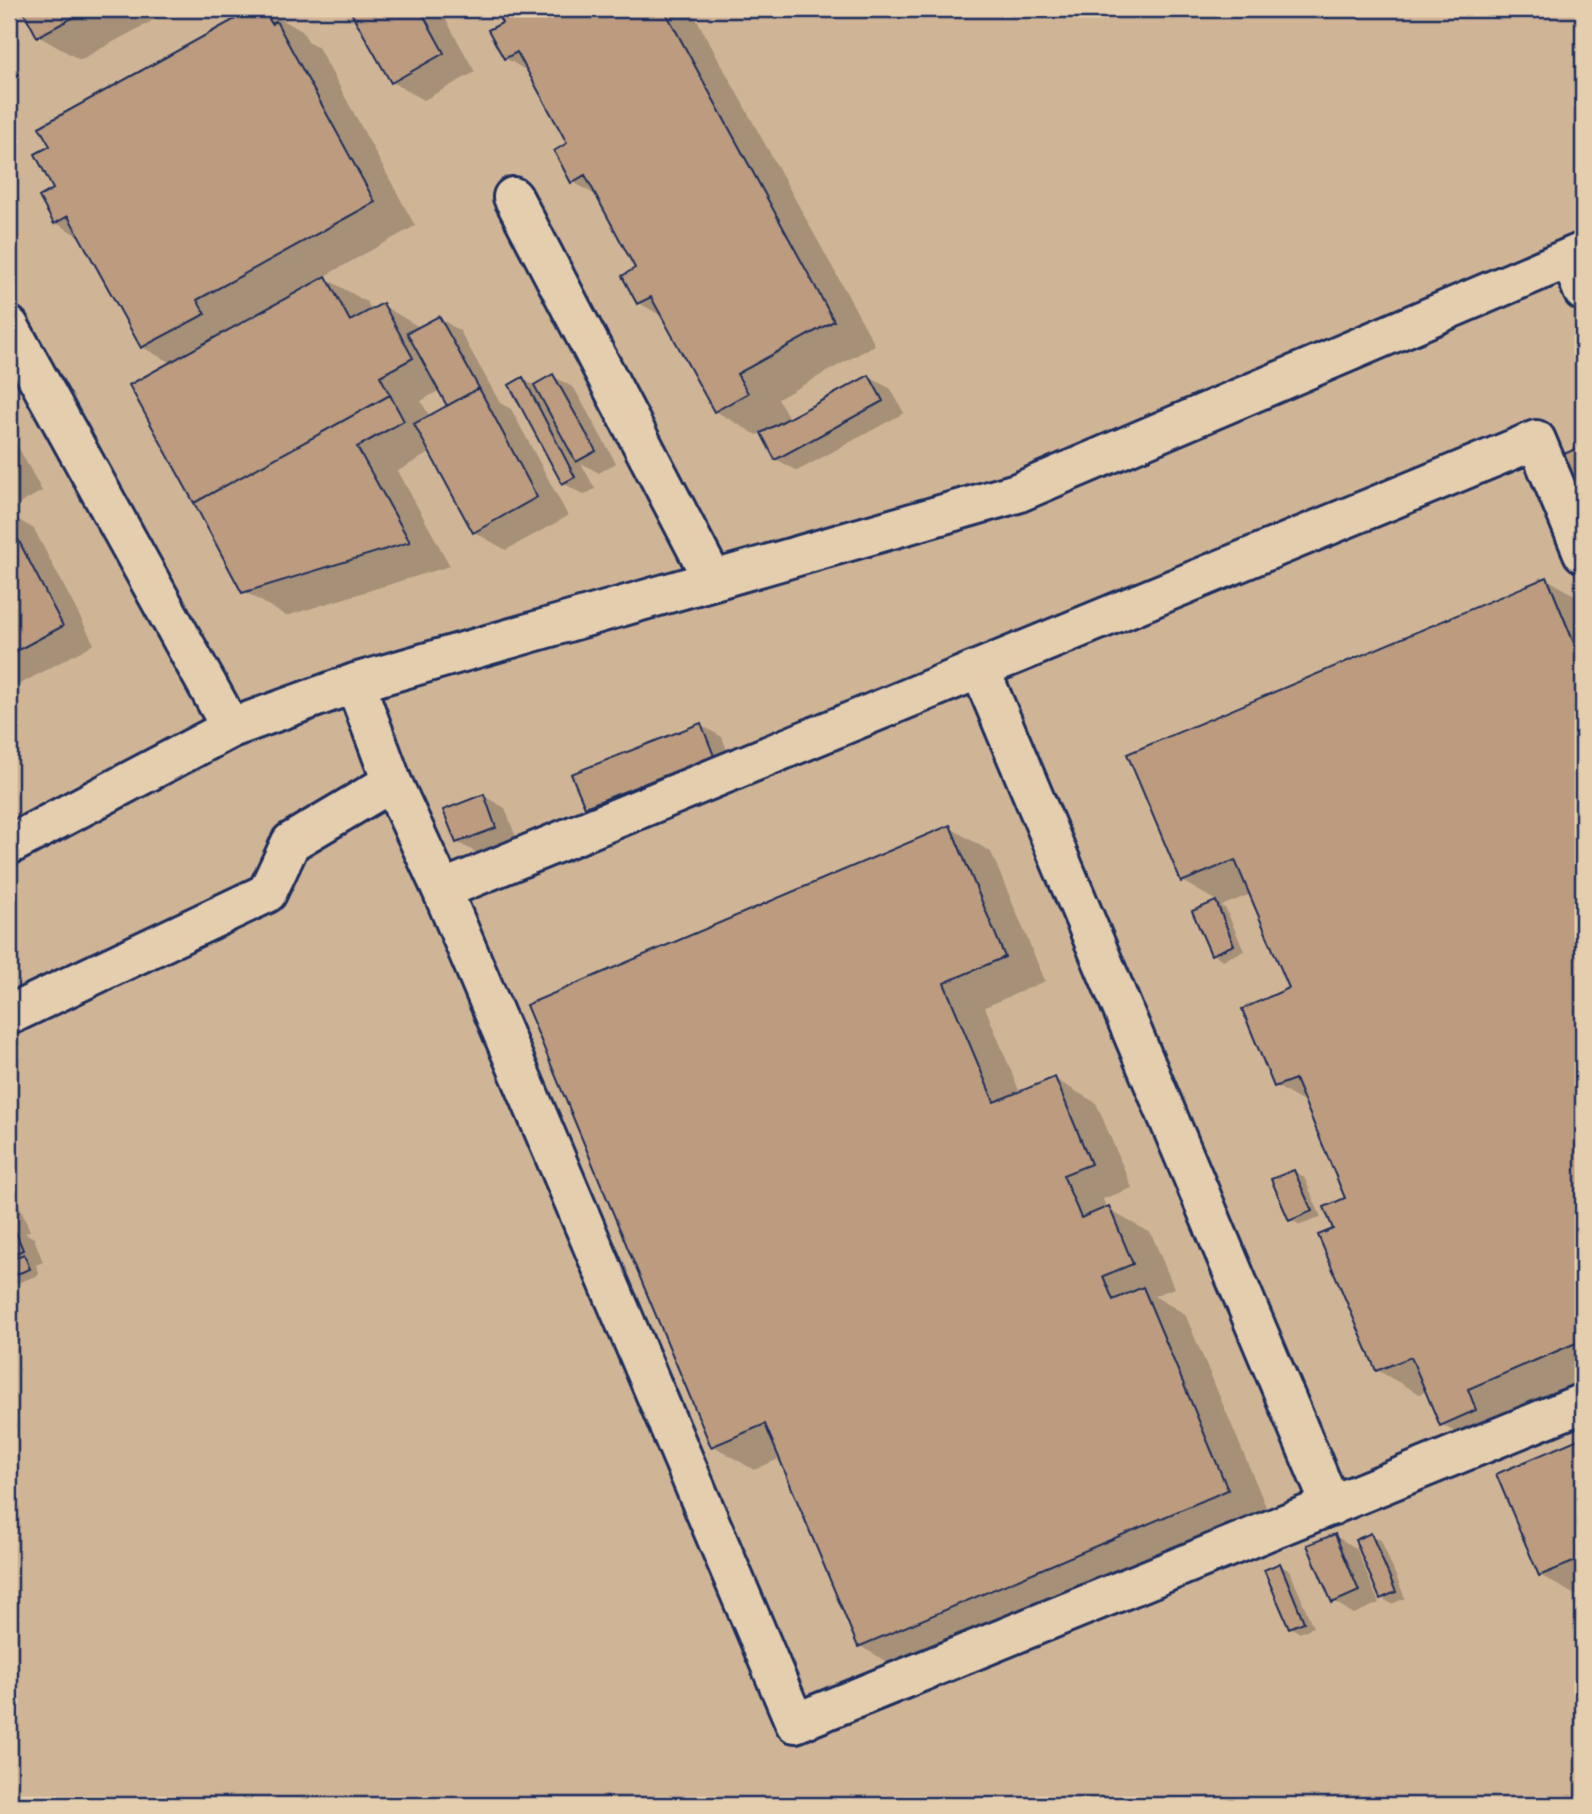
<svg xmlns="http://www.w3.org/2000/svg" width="1592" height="1814" viewBox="0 0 1592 1814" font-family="Dekko,sans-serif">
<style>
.built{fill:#d0b496}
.shadow{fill:#0003;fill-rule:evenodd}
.building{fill:#bc9b7f;stroke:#1b2f5e;stroke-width:2}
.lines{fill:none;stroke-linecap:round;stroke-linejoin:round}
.minor-casing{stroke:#1b2f5e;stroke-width:44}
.minor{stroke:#e5ceae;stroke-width:38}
</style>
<rect width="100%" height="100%" fill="#dfc3a1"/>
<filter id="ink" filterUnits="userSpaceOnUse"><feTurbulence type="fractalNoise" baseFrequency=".0143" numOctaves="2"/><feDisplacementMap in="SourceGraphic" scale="14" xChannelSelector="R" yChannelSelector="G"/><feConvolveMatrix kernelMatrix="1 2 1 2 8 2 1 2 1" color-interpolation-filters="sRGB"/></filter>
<g filter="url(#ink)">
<path class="built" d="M9 9H1583V1805H9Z"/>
<path class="shadow" d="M24 9H174L80 60 38 36Z
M257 9H264L302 31 309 42 318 47 415 226 323 277 367 302 372 311 382 305 421 328 439 318 460 331 500 403 511 409 568 516 506 550 474 532 431 452 398 471 450 566 286 616 244 591 171 363 142 347 83 239 56 223V189L52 147 42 127ZM440 390 450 406 430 417 421 401Z
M351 9H440L475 72 424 100 392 82Z
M496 9H691L875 345 778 399 790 420 869 377 891 389 904 413 797 471 776 459 762 432 757 435 715 411 665 318 639 303 638 269 599 197 573 182 570 144 531 73 505 58 504 23Z
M553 376 574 388 616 463 599 473 581 463 595 489 584 495 563 483 523 379 535 386Z
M9 430 42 491 9 510Z
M9 514 34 529 94 644 9 690Z
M1547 579 1583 600V1382L1508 1413 1483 1449 1441 1424 1427 1391 1419 1394 1377 1370 1336 1230 1347 1199 1308 1105 1276 1086 1291 989 1251 894 1221 906 1226 909 1244 951 1223 960 1213 954 1195 912 1218 902 1182 881Z
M701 725 722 737 734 768 607 818 586 806Z
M484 796 505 808 517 840 479 854 457 842Z
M949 827 991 852 1045 981 985 1007 1020 1093 1055 1079 1096 1103 1132 1188 1103 1199 1107 1209 1151 1233 1174 1288 1154 1296 1185 1314 1269 1514 901 1670 860 1646 781 1458 754 1470 712 1445Z
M1294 1172 1304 1177 1321 1217 1300 1225 1290 1219Z
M9 1200 20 1207 30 1231 25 1233 34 1238 43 1262 36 1265 39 1275 9 1286Z
M1583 1439V1599H1582L1540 1575 1498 1475Z
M1371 1535 1381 1540 1405 1598 1392 1604 1381 1598Z
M1335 1536 1356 1548 1379 1603 1354 1614 1333 1601Z
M1280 1565 1290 1571 1313 1627 1300 1633 1290 1627Z"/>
<path class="building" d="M22 9H89L37 37Z
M253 9H263L272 24 276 21 375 202 197 300 205 314 141 348 68 216 54 224 39 197 53 189 35 154 50 146 39 127Z
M349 9H420L444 53 391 83Z
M494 9H664L834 321 737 374 748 393 714 412 651 297 637 304 622 276 635 268 585 175 571 183 554 151 567 143 517 52 504 59 488 30 502 23Z
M326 276 350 321 383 303 413 358 380 376 390 395 194 503 129 385Z
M439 316 479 388 447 406 407 333Z
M553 374 596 451 576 462 534 385Z
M869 375 883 401 775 460 761 433Z
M523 377 575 477 562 484 509 385Z
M479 388 537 497 473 533 414 424Z
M390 395 404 421 357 447 410 542 242 593 194 503Z
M1583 446V514L1559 456Z
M9 522 63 626 9 655Z
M1547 577 1583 665V1340L1468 1389 1476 1410 1440 1426 1411 1357 1376 1371 1318 1235 1333 1229 1324 1207 1345 1198 1295 1079 1274 1087 1242 1009 1289 988 1235 860 1181 882 1127 754Z
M701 723 714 756 585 807 571 774Z
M484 794 496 828 456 843 443 810Z
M950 825 1005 957 944 983 994 1102 1055 1077 1091 1164 1063 1175 1081 1218 1109 1206 1133 1264 1103 1276 1113 1300 1143 1287 1228 1490 858 1647 765 1424 711 1447 526 1005Z
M1216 901 1234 945 1211 955 1192 911Z
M1294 1170 1312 1211 1289 1221 1271 1179Z
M12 1223 23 1250 9 1256V1225Z
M24 1254 30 1269 9 1277V1260Z
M1583 1437V1558L1539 1576 1496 1474Z
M1371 1533 1396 1592 1380 1599 1355 1540Z
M1335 1534 1359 1591 1332 1603 1307 1545Z
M1280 1563 1304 1622 1289 1628 1264 1570Z"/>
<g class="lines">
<defs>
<path id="minor" d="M513 197 713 580
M1570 258 1583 291
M9 326 231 728
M980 669 1331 1506
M355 683 392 782 442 890 795 1723 1583 1403
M9 845 231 728 355 683 1017 493 1583 252
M442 890 1536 440 1583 553
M9 1015 267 893 291 842 392 782"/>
</defs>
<use href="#minor" class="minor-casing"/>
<use href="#minor" class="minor"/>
</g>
</g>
<rect width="1592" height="1814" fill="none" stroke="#e5ceae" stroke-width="35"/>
<rect x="18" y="18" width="1557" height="1779" fill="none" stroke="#1b2f5e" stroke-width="2.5" filter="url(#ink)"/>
</svg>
